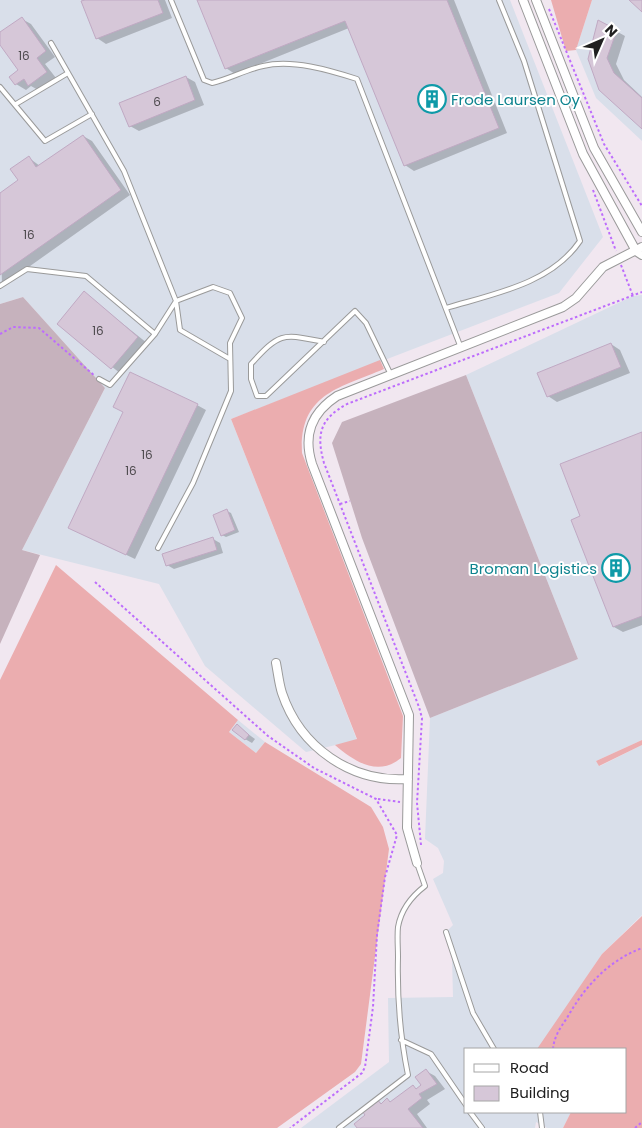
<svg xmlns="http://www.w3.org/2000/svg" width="642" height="1128" viewBox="0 0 642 1128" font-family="Poppins,sans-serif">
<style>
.industrial{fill:#d9dfea}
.construction{fill:#c6b2bd}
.grass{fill:#ebadaf}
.shadow{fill:#0003}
.building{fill:#d6c7d8;stroke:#c0a9c3}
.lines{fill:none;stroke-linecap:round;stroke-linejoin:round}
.lane-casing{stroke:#9a9a9a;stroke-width:6}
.street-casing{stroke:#9a9a9a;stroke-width:10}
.path{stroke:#bd6dfc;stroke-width:2;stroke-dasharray:2.5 2.5;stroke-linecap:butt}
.lane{stroke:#fff;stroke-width:4}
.street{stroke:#fff;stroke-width:8}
.labels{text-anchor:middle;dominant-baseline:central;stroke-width:4;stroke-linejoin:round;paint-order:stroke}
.number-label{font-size:12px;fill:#4e4a4e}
.culture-label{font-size:15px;fill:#0d838f;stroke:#fff;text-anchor:start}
</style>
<rect width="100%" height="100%" fill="#f1e7f0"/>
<path class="industrial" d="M0 0H510L603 237 559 293 231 419 357 740 306 752 205 666 159 584 22 550 105 388 23 297 0 304Z
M592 0H642V141L596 98 576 50Z
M642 295V740L596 761 600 766 642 745V915L602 954 539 1049H466V1112H571L563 1128H547L536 1122 535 1128H301L389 1062 388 998 453 997 452 958 446 932 453 925 433 879 443 873 444 861 438 848 425 839 430 718 578 659 466 375 633 296Z
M238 720 265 742 256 753 229 732Z"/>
<path class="construction" d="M23 297 105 388 22 550 40 555 0 644V304Z
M466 375 578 659 430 718 362 538 332 443 342 422Z"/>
<path class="grass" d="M551 0H592L576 50 566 51Z
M380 360 384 369C339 388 299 394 302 453L403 716 401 758C378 777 355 762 335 745L357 739 231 419Z
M56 565 238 720 229 732 256 753 265 742 371 807 383 827 389 849 361 1064 355 1072 277 1128H0V680Z
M642 740V745L599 766 596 761Z
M642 916V1128H563L571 1112H626V1049H537L602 954Z"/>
<path class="shadow" d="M88 0H165L172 18 106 44 97 38Z
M198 0H454L507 133 414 171 405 165 349 28 235 74 226 68Z
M22 19 31 24 55 57 45 64 56 78 38 90 31 86 26 90 16 84 11 77 20 70 0 43V34Z
M616 31 625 36 616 64 624 80 642 97V128L589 59Z
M186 77 195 82 204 105 139 131 130 126Z
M83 136 92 141 130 195 2 286 0 194 19 180 29 158 40 166Z
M84 293 147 343 121 374 59 324Z
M611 344 620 350 630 373 557 402 548 396Z
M197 405 206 410 135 559 78 532Z
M642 433V625L623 632 614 627 572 520 582 517Z
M227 511 231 513 239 532 226 537 222 535Z
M213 539 220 543 223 553 174 569 167 565Z
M237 726 255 739 252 743 245 739Z
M426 1071 435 1076 445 1089 427 1100 430 1104 417 1114 427 1128H358L378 1101 382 1104 387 1100 392 1103 413 1087 417 1090 423 1085Z"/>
<path class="building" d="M85 0H158L163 13 96 39 81 1Z
M197 0H447L499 128 404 166 345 21 225 69Z
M629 0H642V12Z
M22 17 46 51 37 58 47 72 28 86 24 79 15 85 9 77 18 70 0 45V32Z
M598 20 617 30 607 58 614 73 642 98V129L599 90 588 59Z
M186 76 195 100 129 127 119 103Z
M83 135 121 190 0 275V193L18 180 10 169 29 156 36 167Z
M84 291 138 337 111 369 57 324Z
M611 343 621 367 547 397 537 373Z
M130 372 198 404 126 555 68 528 123 412 113 407Z
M642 432V616L613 627 571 520 580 516 560 464Z
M227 509 235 530 221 536 213 515Z
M213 537 217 550 166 566 162 554Z
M237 724 249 735 245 740 232 730Z
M426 1069 437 1084 419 1094 422 1098 408 1109 423 1128H357L354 1124 365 1115 362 1111 377 1099 381 1104 387 1098 390 1102 413 1085 416 1089 421 1085 415 1077Z"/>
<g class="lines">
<defs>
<path id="lane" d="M171 0 204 80 212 83C229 79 245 70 263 66 292 59 329 70 357 79L461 348
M51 43 124 171 176 301 180 330 230 359
M0 87 45 141 92 114
M16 104 68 73
M0 286 27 269 86 276 155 334 176 301 213 287 230 293 242 318 230 343 231 391 193 483 158 548
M446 308C493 294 551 284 580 241L524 61 499 0
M324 342C283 334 281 331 251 364V379L257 396H266L355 311 366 323 391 375
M99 379 110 385 155 334
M446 932 473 1013 494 1049
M401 1040 431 1054 466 1105
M470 1112 482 1128
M540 1112 542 1128
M339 1128 408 1075C400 1036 397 998 398 957 398 947 397 936 398 927 401 910 412 896 425 886L417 863"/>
<path id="street" d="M523 0 583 154 636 251 642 255
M536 0 594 148 642 232
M276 663C278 673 279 684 282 693 300 747 351 783 408 779
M417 863 407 828 409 715 312 464C303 435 311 413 337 396L563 307 576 298 603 267 642 247"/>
</defs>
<use href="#lane" class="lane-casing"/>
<use href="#street" class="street-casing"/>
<path class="path" d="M549 9 604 144 642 206
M593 190 616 251
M621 265 633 296
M0 334 13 327 39 328 95 376
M340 504 350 501
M95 582 268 736 314 768 376 799 397 835 385 877 377 935 373 1007 365 1067 362 1073 290 1128
M378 799 400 802
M421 845 417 803 422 718 419 707 324 463C316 434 320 419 347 404L642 292
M553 1049C554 1037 560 1028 567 1018 585 986 608 961 642 948
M635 1128 642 1122"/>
<use href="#lane" class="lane"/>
<use href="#street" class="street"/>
</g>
<defs>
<symbol id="building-ring" viewBox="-11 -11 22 22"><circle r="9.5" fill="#fff" stroke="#0f9aa8" stroke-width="1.5"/><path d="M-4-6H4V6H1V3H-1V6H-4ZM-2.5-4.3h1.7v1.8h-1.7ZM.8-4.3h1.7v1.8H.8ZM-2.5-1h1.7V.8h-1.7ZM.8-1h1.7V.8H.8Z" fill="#0f9aa8"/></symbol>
</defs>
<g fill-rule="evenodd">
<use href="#building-ring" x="416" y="83" width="32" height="32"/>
<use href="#building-ring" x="600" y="552" width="32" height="32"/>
</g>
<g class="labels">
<g class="number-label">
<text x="24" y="55">16</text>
<text x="157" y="101">6</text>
<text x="29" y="234">16</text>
<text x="98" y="330">16</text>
<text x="147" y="454">16</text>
<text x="131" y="470">16</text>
</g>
<g class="culture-label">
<text x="451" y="99">Frode Laursen Oy</text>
<text x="597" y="568" text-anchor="end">Broman Logistics</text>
</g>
</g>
<rect x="464" y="1048" width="162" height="65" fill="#ffffff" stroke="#a6a6a6"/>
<rect x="474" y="1064" width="25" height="8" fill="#ffffff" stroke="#a6a6a6"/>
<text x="510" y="1073" font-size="15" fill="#202020">Road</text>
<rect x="474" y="1086" width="25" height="15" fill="#d6c7d8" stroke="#a6a6a6"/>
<text x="510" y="1098" font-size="15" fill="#202020">Building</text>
<g transform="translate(602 40) rotate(45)" stroke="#ffffff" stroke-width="4" paint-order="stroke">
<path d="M0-4L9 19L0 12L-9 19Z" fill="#202020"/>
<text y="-8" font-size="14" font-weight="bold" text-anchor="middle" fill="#202020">N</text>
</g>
</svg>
